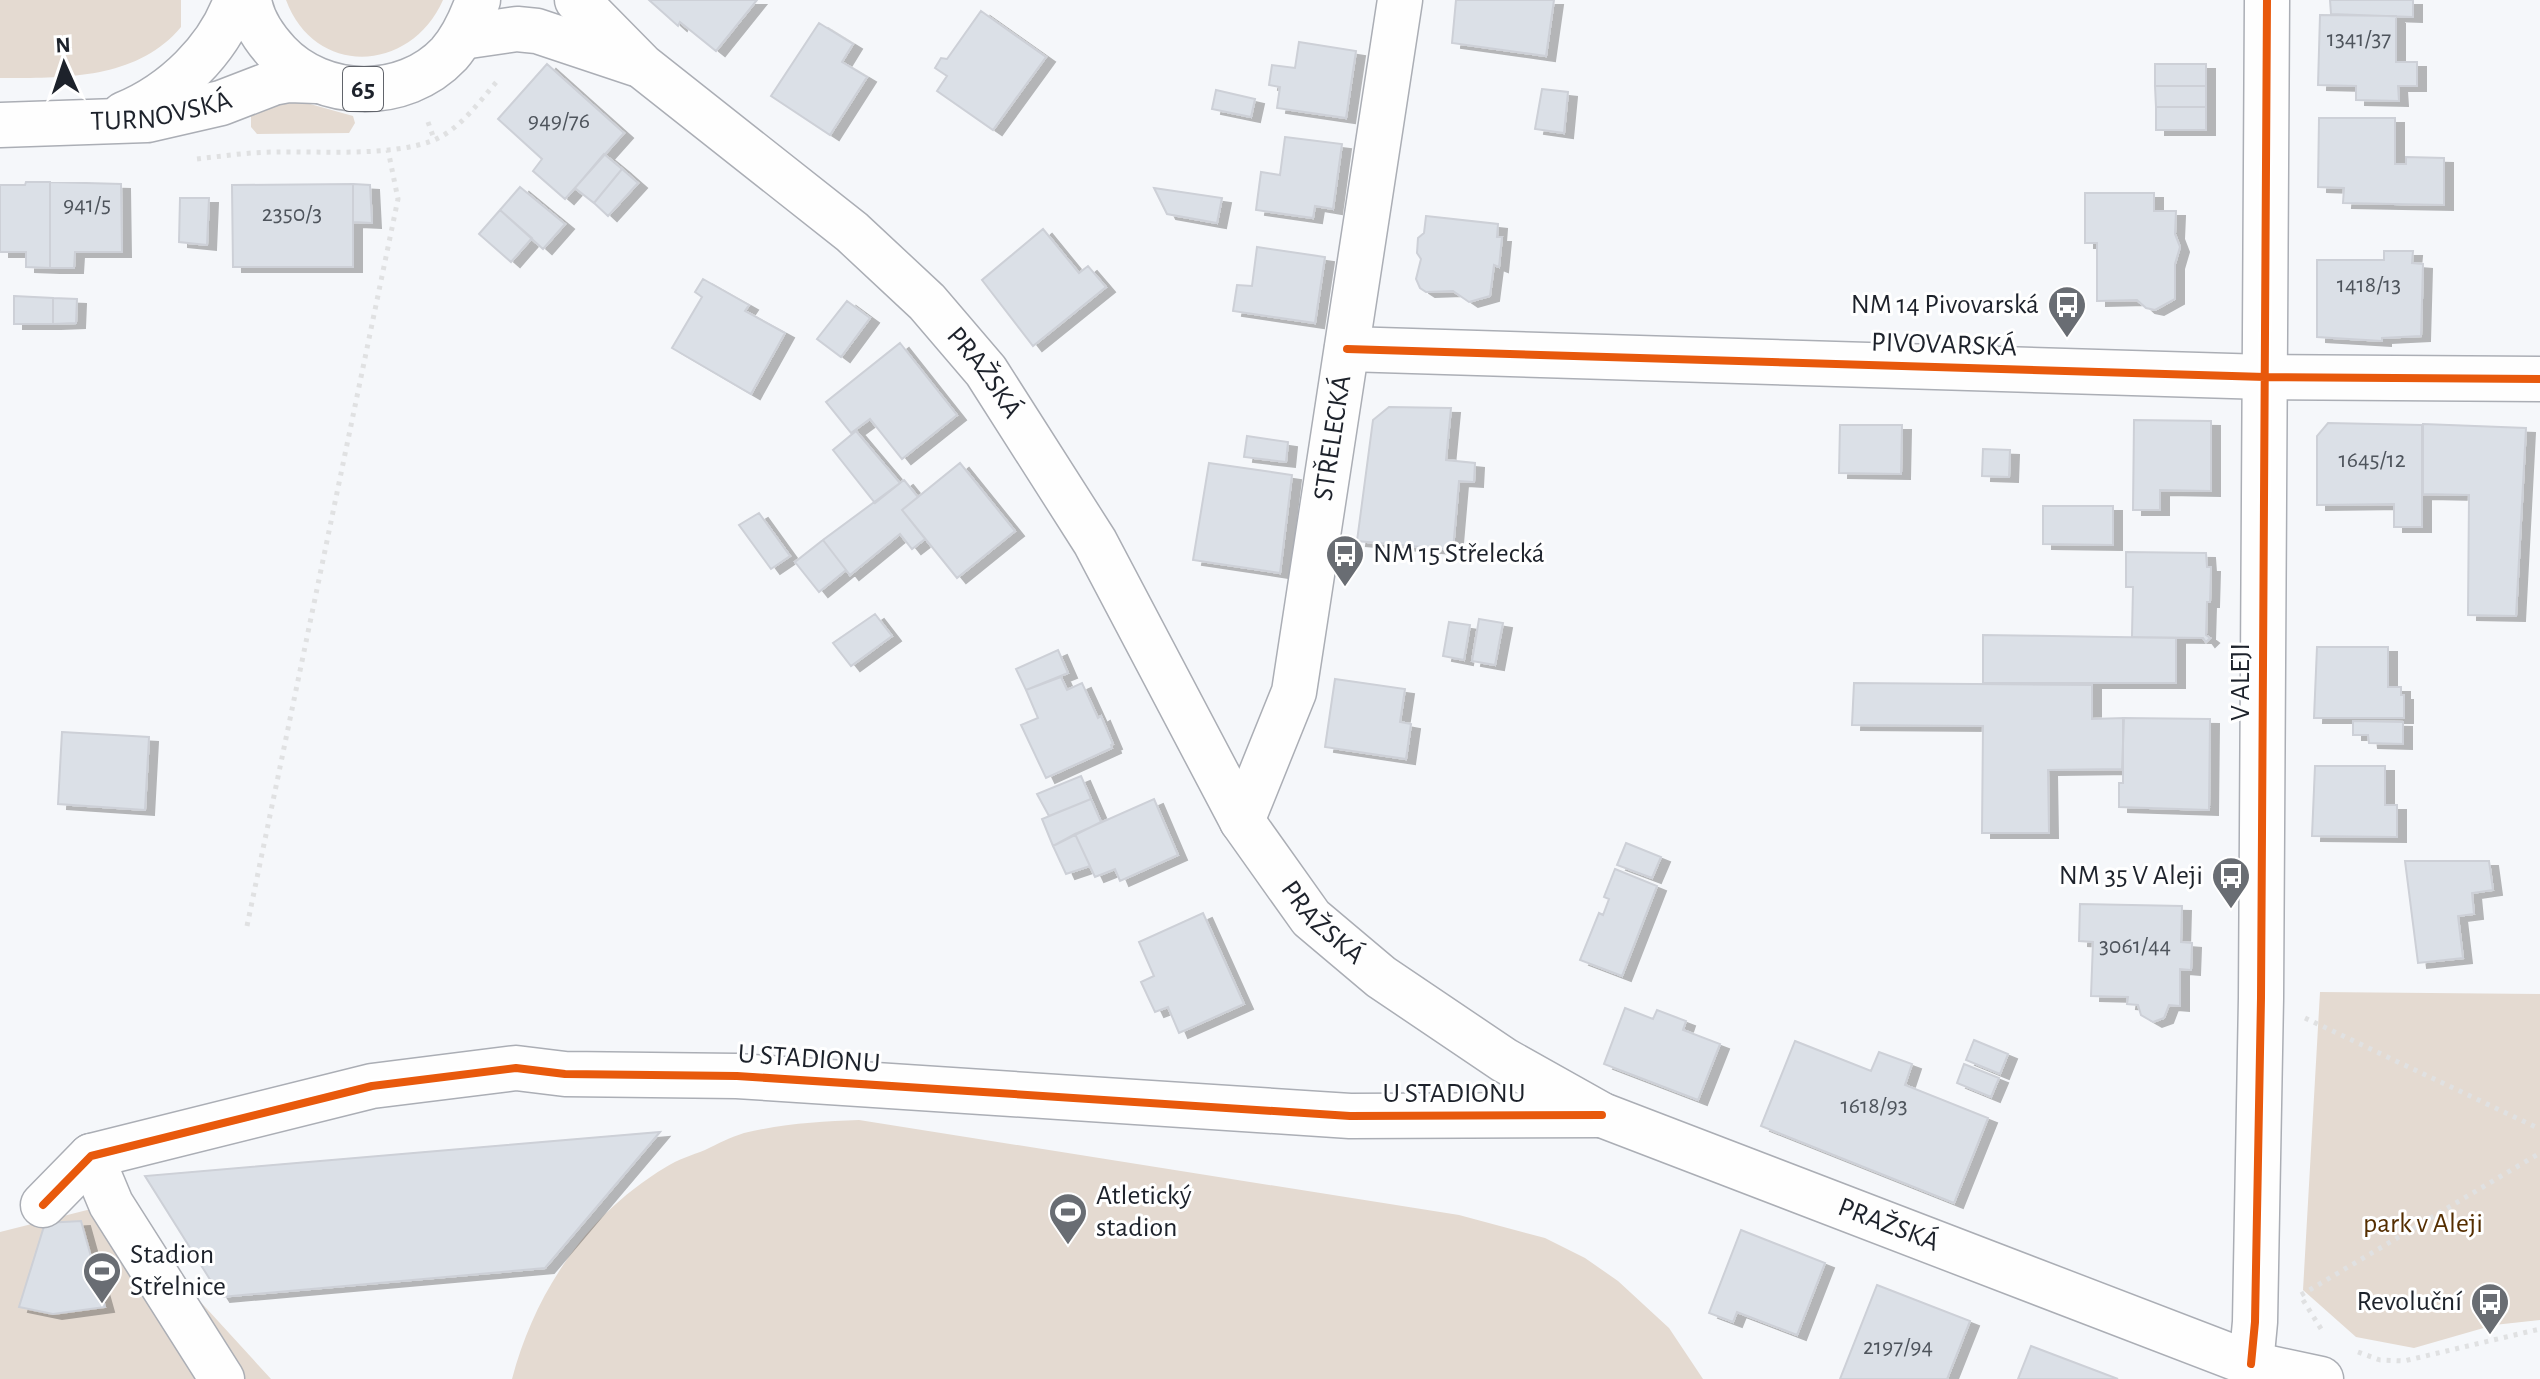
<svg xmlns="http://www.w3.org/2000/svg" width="2540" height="1379" viewBox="0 0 2540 1379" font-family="'Alegreya Sans',sans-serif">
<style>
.green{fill:#e4dad1}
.building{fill:#dbe0e7;stroke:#cdd0d7;stroke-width:2;filter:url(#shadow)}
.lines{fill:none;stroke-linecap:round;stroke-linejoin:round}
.minor-casing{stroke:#abaeb5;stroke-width:47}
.major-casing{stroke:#abaeb5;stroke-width:47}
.path{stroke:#e0e1e2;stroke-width:5;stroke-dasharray:4 6;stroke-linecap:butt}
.minor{stroke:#fefefe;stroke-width:44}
.major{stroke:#fefefe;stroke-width:44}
.cycleway-casing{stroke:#fff;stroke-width:13}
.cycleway{stroke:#e8590c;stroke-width:8}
.labels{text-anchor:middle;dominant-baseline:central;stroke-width:6;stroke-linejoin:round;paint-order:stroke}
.number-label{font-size:24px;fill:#4e545c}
.shield{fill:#fff;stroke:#61646b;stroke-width:2}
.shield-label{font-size:26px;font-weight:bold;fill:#1d222b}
.street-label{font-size:28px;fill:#1d222b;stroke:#fff}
.poi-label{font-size:28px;fill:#1d222b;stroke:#fff;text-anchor:end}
.park-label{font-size:28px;fill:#552e00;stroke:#fff}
</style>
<defs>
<filter id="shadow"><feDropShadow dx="9" dy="5" stdDeviation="0" flood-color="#0004"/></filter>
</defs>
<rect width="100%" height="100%" fill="#f5f7fa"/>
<path class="green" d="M0 0H181V27C137 80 63 78 0 78Z
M286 0H443C411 73 315 78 286 0Z
M303 102 353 116 355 123 349 133 257 134 251 127V115L281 103Z
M2320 992 2540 994V1320L2494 1325 2414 1348 2356 1337 2303 1290Z
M859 1120 1459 1215 1545 1238 1585 1258 1618 1281 1669 1328 1703 1379H512C535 1292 587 1214 666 1167 677 1160 692 1155 705 1150 717 1144 731 1137 744 1133 782 1124 821 1121 859 1120Z
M111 1204 271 1379H0V1232Z"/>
<path class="building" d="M649 0H757L716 51 680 22 678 26Z
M1456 0H1554L1546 56 1452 43Z
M2330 0H2413V17L2331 14Z
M981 11 1046 57 993 130 937 91 947 76 935 68 941 58 947 59Z
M2320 15 2396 16V62H2417V86H2398L2399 101 2356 100V86L2318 85Z
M819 23 853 44 842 62 867 77 830 135 771 96Z
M1299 42 1356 51 1346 118 1277 108 1280 87 1269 85 1272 65 1295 68Z
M547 64 624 133 565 199 533 171 542 159 498 119Z
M2155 64H2206V86H2155Z
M2155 86H2206V107H2156Z
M1542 89 1568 92 1564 133 1535 129Z
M1216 90 1255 99 1251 117 1212 109Z
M2156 107H2206V130H2156Z
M2319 118H2395V164H2406V157L2444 158V205L2343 203 2344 188 2318 187Z
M1285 137 1342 144 1333 209 1315 206 1313 218 1256 210 1261 172 1280 175Z
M604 154 622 169 594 203 575 188Z
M622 169 638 183 608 216 594 203Z
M26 182H50V268L26 267V252H0V185H25Z
M50 182 121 184 122 252H75L74 268H50Z
M353 184 370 185 372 223 353 222Z
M353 184V267H233L232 185Z
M520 187 565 224 543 249 500 210Z
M1154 188 1222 198 1217 223 1167 214Z
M2085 193H2154V211H2176L2175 234 2180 247 2175 264V299L2155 310 2146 308 2137 300 2097 301V243H2085Z
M180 198H209L207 245 179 242Z
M500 210 532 238 511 262 479 234Z
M1426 216 1498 224 1497 237H1502L1499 267 1494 265 1490 296 1469 302 1453 291 1426 292 1420 288 1416 279 1421 259 1417 253 1418 238 1424 233Z
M1043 229 1079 273 1088 266 1106 287 1033 346 982 280Z
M1257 247 1325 257 1315 323 1233 311 1237 285 1252 286Z
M2384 251H2413L2412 263 2423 264 2421 336 2382 338V341L2317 337V260H2384Z
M703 279 749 305 745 311 785 333 751 394 672 348 702 297 695 292Z
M14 296 53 298V324H14Z
M53 298 77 299 76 323 53 324Z
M847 301 870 318 841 357 817 339Z
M900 343 957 415 902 459 870 419 851 433 826 402Z
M1389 407 1451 408 1446 460 1475 463 1474 482 1459 481 1453 550 1357 541 1373 420Z
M2134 420 2211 421V491L2160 490V510H2133Z
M2328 423 2422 425V527H2394V504L2317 505V436Z
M2423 424 2526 428 2516 616 2468 615 2469 495 2423 494Z
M1840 425H1902L1901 474 1839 473Z
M856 431 900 483 875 503 833 450Z
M1247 436 1288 442 1286 462 1244 457Z
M1983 449 2010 450 2009 477 1982 476Z
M960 463 1015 531 957 578 902 510Z
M1209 463 1292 475 1280 573 1193 560Z
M904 480 918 497 902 510 925 539 912 549 900 534 850 575 823 540Z
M2043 506H2113V545L2043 544Z
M759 513 790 556 771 569 739 525Z
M823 540 846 570 819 592 795 562Z
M2126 552 2206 553 2207 567H2211L2210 602H2207L2206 635 2210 638 2206 642 2203 638 2132 637 2133 587H2126Z
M875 614 892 636 851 666 833 643Z
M1479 619 1503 623 1495 665 1472 661Z
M1449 622 1470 625 1464 660 1443 656Z
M1983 635 2176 638V683H1983Z
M2317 647H2388V687H2401V695H2404V718H2314Z
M1058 650 1068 673 1026 690 1016 669Z
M1061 677 1067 690 1082 683 1098 718 1101 716 1113 744 1111 745 1112 748 1046 778 1021 725 1038 718 1026 690Z
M1335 679 1405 689 1400 722 1411 724 1406 759 1325 747Z
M1854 683 2092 685V719L2124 718 2122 769 2048 770 2049 833H1982L1983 726 1852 725Z
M2123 718 2210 719 2209 810 2119 807V783H2123Z
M2353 721 2403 722V744L2369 743 2368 735H2353Z
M62 732 149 737 145 810 58 804Z
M2315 766H2385V805H2397V837L2312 836Z
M1081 776 1091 799 1049 816 1037 794Z
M1091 799 1101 822 1053 846 1042 819Z
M1154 799 1178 855 1120 881 1115 869 1095 877 1075 834Z
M1075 834 1090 866 1066 874 1053 846Z
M1626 843 1661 857 1652 878 1617 865Z
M2405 861H2489L2493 890 2472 893 2474 914 2458 916 2463 958 2418 963Z
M1615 869 1657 886 1622 976 1580 960 1599 913 1603 915 1609 899 1604 897Z
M2080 904 2182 906 2181 942 2192 943 2191 970 2180 969V1006L2169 1005 2164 1018 2153 1022 2141 1015 2138 1005 2127 1004 2128 997 2091 996 2093 942 2079 941Z
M1203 913 1244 1004 1179 1033 1168 1007 1155 1012 1141 982 1154 976 1139 942Z
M1625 1008 1653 1019 1657 1010 1686 1021 1683 1030 1720 1044 1698 1100 1604 1064Z
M1974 1040 2008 1054 2000 1074 1966 1060Z
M1795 1041 1871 1071 1879 1052 1912 1064 1905 1085 1988 1118 1954 1203 1761 1126Z
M1964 1064 1999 1078 1991 1097 1957 1083Z
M660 1132 545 1268 221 1297 145 1176Z
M81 1221 105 1307 53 1314 19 1307 45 1223Z
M1741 1230 1825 1263 1797 1335 1737 1312 1733 1322 1709 1313Z
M1877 1285 1970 1321 1947 1379H1840Z
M2031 1346 2118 1379H2018Z"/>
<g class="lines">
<defs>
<g id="minor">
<path d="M1347 349 2265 377 2540 379"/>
<path id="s1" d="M1242 821 1294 692 1400 0"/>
<path d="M91 1156 111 1204 222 1379"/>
<path d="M43 1205 91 1156 372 1086 516 1068 565 1074 737 1076 1350 1116 1602 1115"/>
<path d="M2251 1364 2255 1322 2261 998 2267 0"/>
</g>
<g id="major">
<path d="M249 0C252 20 264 38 278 53 322 100 404 102 449 54 463 38 471 20 478 0"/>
<path id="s2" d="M577 0 642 66 852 232 927 302 986 371 1095 542 1242 821 1311 918 1381 977 1504 1060 1602 1115 2251 1364 2321 1379"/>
<path d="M462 37 517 29 537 31 636 64"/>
<path d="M124 114C173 94 219 50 236 0"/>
<path id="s3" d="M0 125 147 120 221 103 273 83 289 80 317 81"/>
</g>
</defs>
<use href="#minor" class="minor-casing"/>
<use href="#major" class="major-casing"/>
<path class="path" d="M428 122 434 139
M197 159C223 156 250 152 276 152 322 151 391 157 434 140 462 128 480 100 500 78
M247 926 398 199 388 150
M2305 1018 2540 1129
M2301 1295 2540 1153
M2303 1300 2323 1332
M2358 1352 2380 1360 2404 1361 2540 1329"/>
<use href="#minor" class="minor"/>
<use href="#major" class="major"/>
<defs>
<path id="cycleway" d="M1347 349 2265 377 2540 379
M43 1205 91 1156 372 1086 516 1068 565 1074 737 1076 1350 1116 1602 1115
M2251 1364 2255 1322 2261 998 2267 0"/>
</defs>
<use href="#cycleway" class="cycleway-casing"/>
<use href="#cycleway" class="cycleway"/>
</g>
<defs>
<symbol id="bus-pin" viewBox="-11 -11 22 30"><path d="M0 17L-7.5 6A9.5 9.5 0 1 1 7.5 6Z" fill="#696d73" stroke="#fff"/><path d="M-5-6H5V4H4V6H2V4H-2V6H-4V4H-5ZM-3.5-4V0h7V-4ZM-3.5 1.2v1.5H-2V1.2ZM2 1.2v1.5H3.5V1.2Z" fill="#fff"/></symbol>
<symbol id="stadium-pin" viewBox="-11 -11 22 30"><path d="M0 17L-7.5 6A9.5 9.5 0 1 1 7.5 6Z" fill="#696d73" stroke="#fff"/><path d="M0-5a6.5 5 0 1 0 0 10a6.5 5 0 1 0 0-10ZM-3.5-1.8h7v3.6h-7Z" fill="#fff"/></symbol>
</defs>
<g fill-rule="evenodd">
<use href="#bus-pin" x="2045" y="283" width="44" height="60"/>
<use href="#bus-pin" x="1323" y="532" width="44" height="60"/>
<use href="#bus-pin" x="2209" y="854" width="44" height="60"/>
<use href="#stadium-pin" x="1046" y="1190" width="44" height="60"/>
<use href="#stadium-pin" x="80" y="1249" width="44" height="60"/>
<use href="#bus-pin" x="2468" y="1280" width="44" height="60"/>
</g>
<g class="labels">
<g class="number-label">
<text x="2359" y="39">1341/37</text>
<text x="559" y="121">949/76</text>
<text x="87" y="205">941/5</text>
<text x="292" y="214">2350/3</text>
<text x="2369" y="285">1418/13</text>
<text x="2372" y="460">1645/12</text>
<text x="2135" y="946">3061/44</text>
<text x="1874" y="1106">1618/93</text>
<text x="1898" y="1347">2197/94</text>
</g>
<rect class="shield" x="343" y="67" width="40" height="44" rx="6"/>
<g class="shield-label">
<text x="363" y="89">65</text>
</g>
<g class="street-label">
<text stroke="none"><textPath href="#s3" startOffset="162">TURNOVSKÁ</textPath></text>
<text transform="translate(1944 345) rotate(2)">PIVOVARSKÁ</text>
<text stroke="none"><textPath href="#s2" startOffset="554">PRAŽSKÁ</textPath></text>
<text stroke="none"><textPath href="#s1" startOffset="396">STŘELECKÁ</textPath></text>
<text transform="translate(2241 682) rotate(-90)">V ALEJI</text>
<text stroke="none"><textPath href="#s2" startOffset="1202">PRAŽSKÁ</textPath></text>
<text transform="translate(809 1059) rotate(4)">U STADIONU</text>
<text x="1454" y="1094">U STADIONU</text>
<text stroke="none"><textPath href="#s2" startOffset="1850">PRAŽSKÁ</textPath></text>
</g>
<g class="poi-label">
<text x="2039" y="305">NM 14 Pivovarská</text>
<text x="1373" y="554" text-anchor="start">NM 15 Střelecká</text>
<text x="2203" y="876">NM 35 V Aleji</text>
<text x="1096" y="1196" text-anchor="start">Atletický<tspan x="1096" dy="32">stadion</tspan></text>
<text x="130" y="1255" text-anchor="start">Stadion<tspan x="130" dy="32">Střelnice</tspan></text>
<text x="2462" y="1302">Revoluční</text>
</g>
<g class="park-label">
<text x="2423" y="1224">park v Aleji</text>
</g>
</g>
<g transform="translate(64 64) rotate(357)" stroke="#ffffff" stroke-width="6" paint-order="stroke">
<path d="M0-6L14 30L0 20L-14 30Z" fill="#1d222b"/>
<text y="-12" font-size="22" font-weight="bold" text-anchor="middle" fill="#1d222b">N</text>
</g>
</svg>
